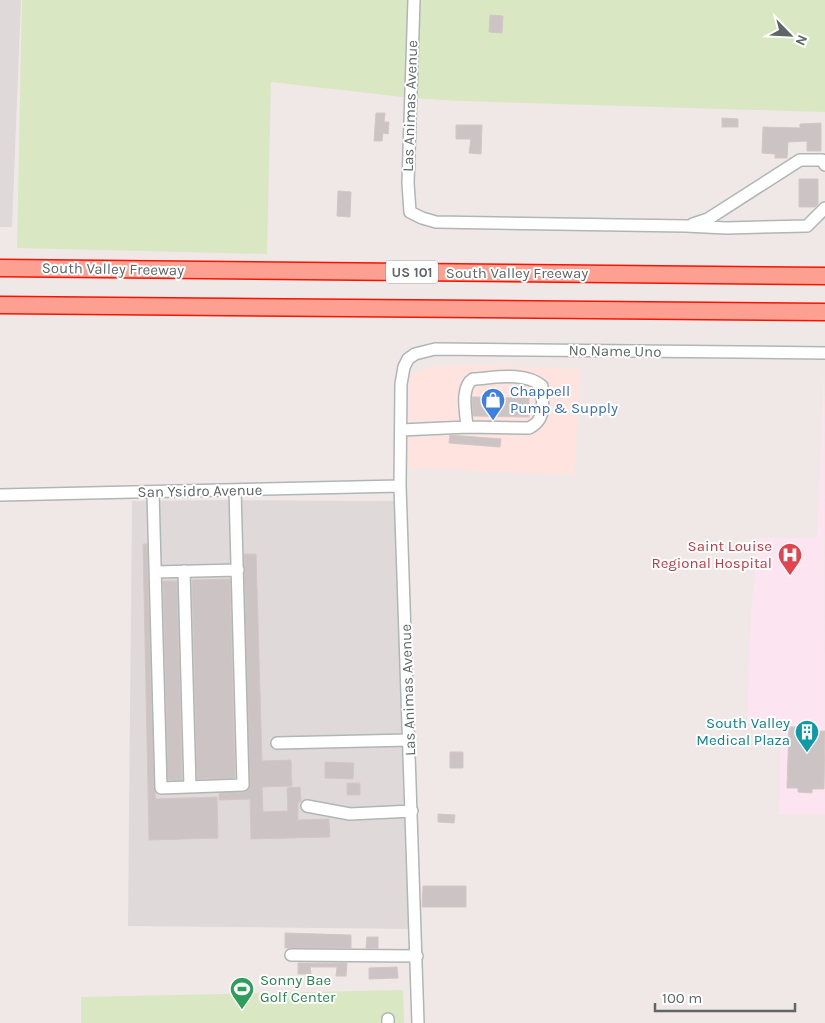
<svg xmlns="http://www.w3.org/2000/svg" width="825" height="1023" viewBox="0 0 825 1023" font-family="Karla,sans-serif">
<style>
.commercial{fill:#fee3de}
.industrial{fill:#dfdad9}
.medical{fill:#fce4f0}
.green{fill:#d9e7c3}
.building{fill:#ccc4c4;stroke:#d5c6c5}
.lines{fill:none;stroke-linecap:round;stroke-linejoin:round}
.minor-casing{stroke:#afb6b6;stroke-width:14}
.highway-casing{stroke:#f71300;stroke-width:19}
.minor{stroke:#fff;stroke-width:11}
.highway{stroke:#fda091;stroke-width:16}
.labels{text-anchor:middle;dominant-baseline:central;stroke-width:4;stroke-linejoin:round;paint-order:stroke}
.shield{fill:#fff;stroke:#8e9594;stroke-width:1}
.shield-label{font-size:14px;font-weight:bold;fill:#5e6766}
.street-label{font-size:15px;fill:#5e6766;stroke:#fff}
.shop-label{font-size:15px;fill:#366cbe;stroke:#fff;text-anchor:start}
.health-label{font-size:15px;fill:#be3a42;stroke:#fff;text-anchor:end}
.culture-label{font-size:15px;fill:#0d838f;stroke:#fff;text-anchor:end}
.leisure-label{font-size:15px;fill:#27864d;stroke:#fff;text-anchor:start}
</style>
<rect width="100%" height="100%" fill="#f0e8e7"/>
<path class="commercial" d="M480 365 581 369 574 475 408 468 409 375 432 366Z"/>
<path class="industrial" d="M0 0H21L12 227H0Z
M229 500 396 501 411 929 128 926 132 501Z"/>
<path class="medical" d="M824 367 825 814H779L781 729 747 724 751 613 758 538H817Z"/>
<path class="green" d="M22 0H825V112L461 101 412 98 271 82 267 254 17 248Z
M403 990 404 1023H81V997Z"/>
<path class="building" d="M490 15 503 16 502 33 489 32Z
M376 113H385L384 122H389L388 134 383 133 382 141H374Z
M722 118 738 119V127H722Z
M821 123V151H807V141L788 142 787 158H775V154L762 153 763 127 800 128V124Z
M456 125H482L481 154 469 153 471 139H456Z
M799 179H818V204L815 207H799Z
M338 191 351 192 350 217 337 216Z
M522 390H529V417L473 416 472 397 522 398Z
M450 435 501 439 500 447 449 443Z
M143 544H147L154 788 156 799 217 797 218 838 149 840Z
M244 554H256L262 761 291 760 292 786 262 787 263 812 288 811 287 788 300 787 301 801 298 803V820L329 819 330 837 251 839 250 799 219 800V793L244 792 249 789 250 785Z
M230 579 235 778 197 779 192 580Z
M163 581H177L182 780H168Z
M789 727H802V731H825L824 789H812V793L798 792V788H787Z
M450 752H463V768H450Z
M325 762 354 763 353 779 325 778Z
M347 783H360V795H347Z
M438 814 455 815 454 823 438 822Z
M423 886H466V907H422Z
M285 933 351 935V948H285Z
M367 937H378V948H366Z
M298 963H347L346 976H336L337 967H310L311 974H298Z
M397 967 398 978 369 979V968Z"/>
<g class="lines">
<defs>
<path id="minor" d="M414 0 408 183 410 212 422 218 436 222 686 226 726 228 807 226 825 208
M693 224 708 219 800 160H822L825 165
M401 430 467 427 529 428C547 419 542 404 542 386 524 371 494 378 473 379 460 387 466 413 467 427
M153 492 161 788 243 785 235 490
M0 495 400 486
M184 571 190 787
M155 572 238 570
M277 743 409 740
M307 806 350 814 412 811
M291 955 417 956
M388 1019V1023
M418 1023 400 486 401 384 404 367 408 359 415 354 435 349 825 353"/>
<path id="highway" d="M0 268 825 276
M0 305 825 312"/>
</defs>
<use href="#minor" class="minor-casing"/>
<use href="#highway" class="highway-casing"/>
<use href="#minor" class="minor"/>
<use href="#highway" class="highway"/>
</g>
<defs>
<symbol id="shop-pin" viewBox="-11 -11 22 30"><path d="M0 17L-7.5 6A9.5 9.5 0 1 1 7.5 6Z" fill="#3f7fe0" stroke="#fff"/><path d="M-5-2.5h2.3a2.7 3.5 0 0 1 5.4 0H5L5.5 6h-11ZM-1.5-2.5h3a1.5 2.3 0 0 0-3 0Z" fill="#fff"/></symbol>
<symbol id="hospital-pin" viewBox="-11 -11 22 30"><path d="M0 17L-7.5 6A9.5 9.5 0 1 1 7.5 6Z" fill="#e0444e" stroke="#fff"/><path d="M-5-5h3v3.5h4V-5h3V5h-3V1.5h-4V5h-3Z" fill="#fff"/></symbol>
<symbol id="building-pin" viewBox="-11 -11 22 30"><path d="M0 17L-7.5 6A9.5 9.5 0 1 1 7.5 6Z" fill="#0f9aa8" stroke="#fff"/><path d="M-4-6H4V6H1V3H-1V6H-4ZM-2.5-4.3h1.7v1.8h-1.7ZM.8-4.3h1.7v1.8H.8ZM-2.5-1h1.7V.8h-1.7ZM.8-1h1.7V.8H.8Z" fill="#fff"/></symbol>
<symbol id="stadium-pin" viewBox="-11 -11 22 30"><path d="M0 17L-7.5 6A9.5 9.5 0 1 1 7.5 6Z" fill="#2e9e5b" stroke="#fff"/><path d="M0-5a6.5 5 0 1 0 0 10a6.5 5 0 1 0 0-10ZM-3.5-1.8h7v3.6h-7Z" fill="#fff"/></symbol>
</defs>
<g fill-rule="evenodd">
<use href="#shop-pin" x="479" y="386" width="28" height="38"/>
<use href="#hospital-pin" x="776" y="541" width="28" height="38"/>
<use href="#building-pin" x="793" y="718" width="28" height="38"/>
<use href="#stadium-pin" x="228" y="975" width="28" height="38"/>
</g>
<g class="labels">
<rect class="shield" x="386" y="260.5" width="52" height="23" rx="4"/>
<g class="shield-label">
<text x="412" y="272">US 101</text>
</g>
<g class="street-label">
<text transform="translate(410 106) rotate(-88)">Las Animas Avenue</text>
<text transform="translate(113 269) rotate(1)">South Valley Freeway</text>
<text x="517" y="273">South Valley Freeway</text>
<text transform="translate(615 351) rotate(1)">No Name Uno</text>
<text transform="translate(200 491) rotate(-1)">San Ysidro Avenue</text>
<text transform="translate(408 690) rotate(-92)">Las Animas Avenue</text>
</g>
<g class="shop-label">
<text x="510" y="391">Chappell<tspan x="510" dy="17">Pump &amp; Supply</tspan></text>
</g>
<g class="health-label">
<text x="772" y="546">Saint Louise<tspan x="772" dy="17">Regional Hospital</tspan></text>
</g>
<g class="culture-label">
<text x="790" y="723">South Valley<tspan x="790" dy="17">Medical Plaza</tspan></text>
</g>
<g class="leisure-label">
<text x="260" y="980">Sonny Bae<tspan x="260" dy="17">Golf Center</tspan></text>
</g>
</g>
<g transform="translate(790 35) rotate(114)" stroke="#ffffff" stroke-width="4" paint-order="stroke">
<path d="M0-4L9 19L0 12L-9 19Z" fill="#5e6766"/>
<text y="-8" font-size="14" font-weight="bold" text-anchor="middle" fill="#5e6766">N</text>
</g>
<path d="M655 1003v8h140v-8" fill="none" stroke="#5e6766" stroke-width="2.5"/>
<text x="662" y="1003" font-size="15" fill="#5e6766" stroke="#ffffff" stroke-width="4" paint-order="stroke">100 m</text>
</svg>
